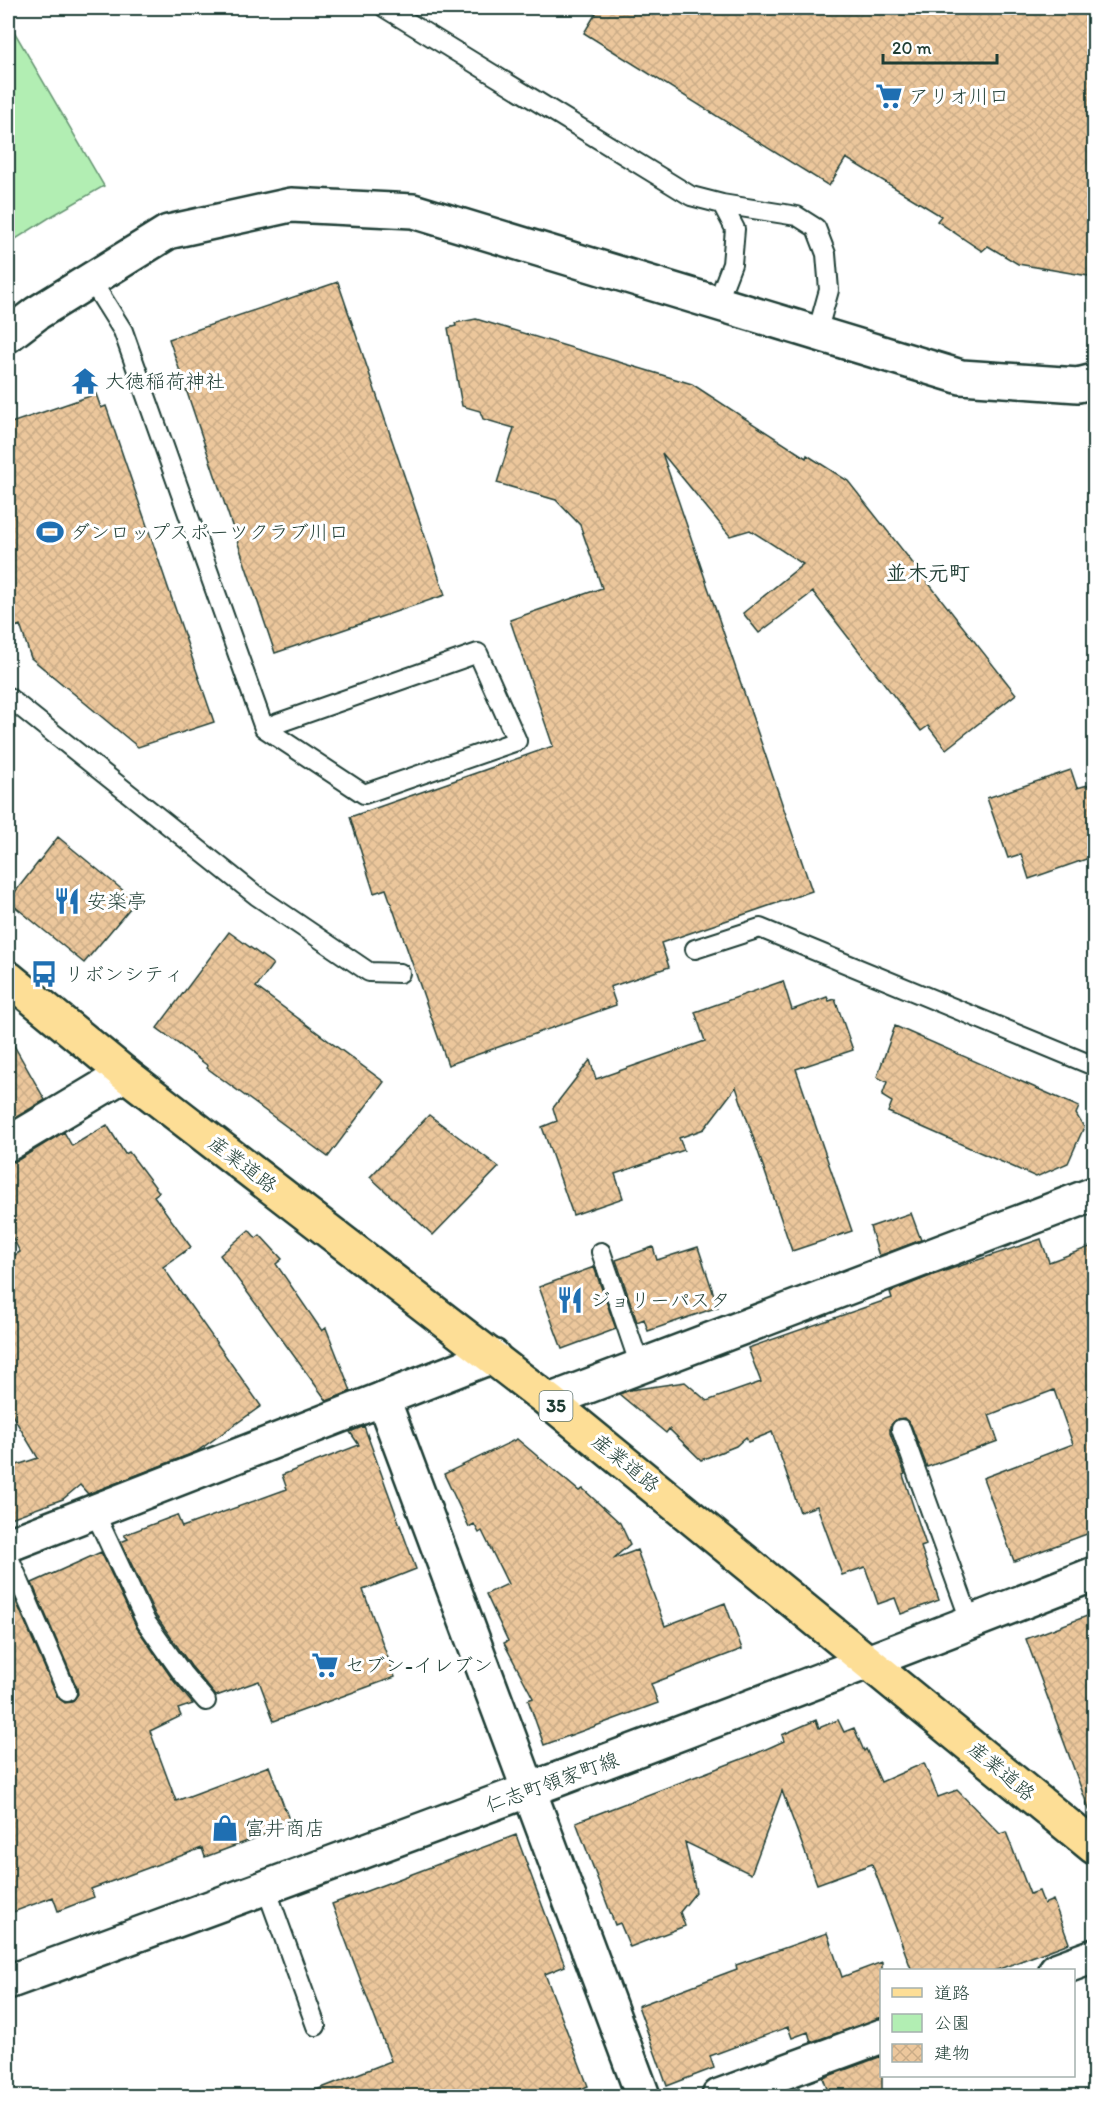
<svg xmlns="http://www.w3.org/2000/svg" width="1102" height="2104" viewBox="0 0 1102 2104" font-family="Itim,'Klee One',sans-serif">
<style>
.green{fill:#b2eeb3;stroke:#689674;stroke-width:1.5}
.building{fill:url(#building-cross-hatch);stroke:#1f3d34;stroke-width:1.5}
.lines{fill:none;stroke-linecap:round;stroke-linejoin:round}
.service-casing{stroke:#1f3d34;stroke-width:22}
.minor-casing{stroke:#1f3d34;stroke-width:38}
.tertiary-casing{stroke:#1f3d34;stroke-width:38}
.primary-casing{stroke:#1f3d34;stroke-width:38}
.service{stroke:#fff;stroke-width:18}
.minor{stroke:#fff;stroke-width:33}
.tertiary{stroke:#fff;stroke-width:33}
.primary{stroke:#fdde96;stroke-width:33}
.labels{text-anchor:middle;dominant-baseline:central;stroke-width:6;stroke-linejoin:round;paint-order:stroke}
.shield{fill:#fff;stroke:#627771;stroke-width:1.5}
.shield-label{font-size:18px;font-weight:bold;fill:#1f3d34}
.poi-label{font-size:20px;fill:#1f3d34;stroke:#fff;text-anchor:start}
.street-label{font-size:20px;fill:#1f3d34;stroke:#fff}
.neighbourhood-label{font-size:21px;font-weight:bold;fill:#1f3d34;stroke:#fff}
</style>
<defs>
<pattern id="building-cross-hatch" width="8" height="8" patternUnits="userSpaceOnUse" patternTransform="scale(1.5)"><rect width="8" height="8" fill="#ecc79c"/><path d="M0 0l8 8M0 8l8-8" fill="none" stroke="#caac87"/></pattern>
</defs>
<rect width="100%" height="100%" fill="#fff"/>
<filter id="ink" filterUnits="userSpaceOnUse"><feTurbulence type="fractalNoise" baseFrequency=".0167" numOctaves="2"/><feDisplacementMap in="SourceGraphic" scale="12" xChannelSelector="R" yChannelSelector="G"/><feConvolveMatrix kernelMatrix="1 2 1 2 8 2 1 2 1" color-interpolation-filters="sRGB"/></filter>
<g filter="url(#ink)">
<path class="green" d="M8 21 104 186 52 216 8 244Z"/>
<path class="building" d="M599 8H1095V277L1018 264 988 246 982 251 937 221 941 216 846 158 829 186 584 33Z
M338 282 445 595 275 653 169 339Z
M476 319 692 384 806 458 807 455 848 481 1016 694 946 749 928 726 921 731 813 592 759 633 743 613 803 564 750 530 730 536 662 453 812 891 661 943 669 967 610 987 616 1005 448 1065 386 889 374 893 350 817 553 746 510 620 602 588 580 525 556 500 497 483 514 428 483 419 480 411 462 406 448 328 456 326 455 323Z
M96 394 101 408 106 406 214 722 138 747 31 658 20 625 8 630V424Z
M1071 770 1077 788 1095 783V856L1029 879 1021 854 1008 858 987 798Z
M58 837 136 901 84 963 8 901Z
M229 932 273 964 256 987 384 1082 328 1157 207 1068 208 1066 157 1028Z
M783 981 792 1010 827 997 829 1001 835 999 853 1050 796 1069 852 1231 792 1251 736 1087 704 1129 679 1138 684 1150 615 1174 623 1198 573 1215 542 1127 557 1121 553 1108 590 1060 596 1079 705 1041 695 1012Z
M895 1026 1079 1107 1076 1114 1084 1127 1068 1163 1036 1177 888 1112 892 1102 882 1096 887 1082 877 1077Z
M8 1035 45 1100 8 1122Z
M429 1115 499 1167 433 1235 370 1177Z
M107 1125 125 1154 129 1152 159 1192 154 1196 191 1247 163 1267 261 1406 196 1452 88 1494 80 1485 63 1499 8 1519V1468L38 1458 8 1408V1259L20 1252 8 1229V1163L18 1160 64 1132 72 1146Z
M911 1213 921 1240 879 1256 870 1227Z
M249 1230 256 1238 260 1235 282 1259 276 1264 322 1331 326 1328 351 1391 327 1401 220 1255Z
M1041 1239 1049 1262 1095 1245V1531L1014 1561 983 1478 1073 1444 1054 1390 989 1415 998 1441 927 1467 911 1425 904 1418 897 1419 890 1426V1433L905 1474 903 1475 926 1545 921 1547 939 1600 901 1614 895 1598 878 1604 865 1567 842 1575 817 1506 800 1512 772 1432 748 1442 746 1437 736 1446 701 1460 669 1429 666 1433 619 1394 630 1390 685 1382 707 1401 761 1382 748 1348 892 1298 890 1292 933 1275Z
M653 1247 657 1260 698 1247 718 1307 648 1331 644 1319 637 1322 616 1260Z
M594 1267 616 1329 562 1349 539 1287Z
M364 1426 416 1569 363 1590 395 1677 274 1721 259 1681 216 1696 191 1666 156 1616 121 1542 128 1539 124 1535 177 1515 182 1527 287 1489 282 1475 359 1445 350 1432Z
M517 1439 579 1491 583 1489 620 1523 630 1544 613 1559 637 1550 665 1626 725 1603 742 1649 651 1684 658 1703 544 1745 528 1700 533 1698 504 1643 508 1641 486 1594 508 1584 482 1531 479 1533 474 1524 469 1527 444 1474Z
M101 1552 137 1628 173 1680 193 1704 178 1709 181 1716 150 1731 176 1801 269 1766 291 1825 205 1857 202 1848 91 1889 94 1897 58 1911 53 1897 8 1914V1594L12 1592 57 1696 65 1703 72 1702 78 1694 77 1688 32 1583Z
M1095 1613V1815H1091L1026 1639Z
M816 1720 819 1728 838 1720 844 1732 854 1728 864 1751 866 1749 881 1782 924 1763 938 1797 957 1790 1000 1834 1006 1832 1030 1894 1039 1891 1044 1904 1053 1900 1069 1943 994 1971H912L872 1864 817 1884 782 1791 751 1874 685 1842 696 1892 680 1912 685 1926 630 1947 620 1923 615 1925 576 1822 755 1754 784 1741 782 1735Z
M516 1835 565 1966 545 1974 588 2086 562 2097H307L306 2094 391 2061 332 1904Z
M827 1933 842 1977 882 1962V2018L811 2042 808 2032 792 2038 788 2027 710 2056 714 2068 667 2086 638 2006 737 1969 736 1965Z
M882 2056V2097H830L823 2078Z"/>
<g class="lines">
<defs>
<path id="service" d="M385 8 691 196 722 204 797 216 816 228 826 254 829 290 817 333
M91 280 123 331 264 728 478 653 517 741 364 794 264 728
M717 303 732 264 735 229 722 204
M8 697 257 896 369 972 400 973
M695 949 760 928 1094 1066
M601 1252 640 1366
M901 1429 971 1623
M94 1511 146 1622 182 1673 206 1701
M8 1555 67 1692
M266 1888 316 2026"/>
<path id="minor" d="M8 1144 125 1074
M549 1401 1094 1194
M8 1545 493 1356
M1056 1970 1094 1956
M719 2096 882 2036"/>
<path id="tertiary" d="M8 335 37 313 168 232 291 205 413 211 961 377 1078 385 1094 381
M383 1399 643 2096
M8 1982C371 1849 734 1716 1094 1574"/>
<path id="primary" d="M8 978 125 1074 549 1401 1094 1847"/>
</defs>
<use href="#service" class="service-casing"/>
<use href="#minor" class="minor-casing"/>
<use href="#tertiary" class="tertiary-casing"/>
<use href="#primary" class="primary-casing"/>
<use href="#service" class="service"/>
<use href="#minor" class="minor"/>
<use href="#tertiary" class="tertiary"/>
<use href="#primary" class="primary"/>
</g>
</g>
<defs>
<symbol id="supermarket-bare" viewBox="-9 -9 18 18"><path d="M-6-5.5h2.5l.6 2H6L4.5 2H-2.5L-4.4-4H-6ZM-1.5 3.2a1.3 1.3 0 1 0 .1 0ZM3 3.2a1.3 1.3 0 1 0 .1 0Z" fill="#1f6fb2" stroke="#fff" stroke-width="2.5" paint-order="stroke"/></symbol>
<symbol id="temple-bare" viewBox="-9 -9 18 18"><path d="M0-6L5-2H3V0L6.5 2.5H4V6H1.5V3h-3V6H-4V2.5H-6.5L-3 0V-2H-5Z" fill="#1f6fb2" stroke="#fff" stroke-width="2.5" paint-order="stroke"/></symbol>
<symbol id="stadium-bare" viewBox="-9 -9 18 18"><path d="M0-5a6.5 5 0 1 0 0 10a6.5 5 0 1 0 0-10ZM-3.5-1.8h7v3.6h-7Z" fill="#1f6fb2" stroke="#fff" stroke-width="2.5" paint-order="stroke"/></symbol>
<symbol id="restaurant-bare" viewBox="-9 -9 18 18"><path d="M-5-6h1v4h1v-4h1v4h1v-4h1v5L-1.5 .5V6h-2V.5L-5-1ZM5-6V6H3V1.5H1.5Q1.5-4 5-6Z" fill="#1f6fb2" stroke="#fff" stroke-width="2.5" paint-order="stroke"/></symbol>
<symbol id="bus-bare" viewBox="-9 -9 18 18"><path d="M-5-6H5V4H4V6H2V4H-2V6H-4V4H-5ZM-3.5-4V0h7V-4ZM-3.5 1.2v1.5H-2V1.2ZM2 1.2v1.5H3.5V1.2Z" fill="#1f6fb2" stroke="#fff" stroke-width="2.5" paint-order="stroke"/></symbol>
<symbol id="shop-bare" viewBox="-9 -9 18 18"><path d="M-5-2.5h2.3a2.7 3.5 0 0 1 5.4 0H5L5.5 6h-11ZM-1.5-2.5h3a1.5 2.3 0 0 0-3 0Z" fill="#1f6fb2" stroke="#fff" stroke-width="2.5" paint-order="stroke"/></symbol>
</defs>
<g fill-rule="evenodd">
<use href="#supermarket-bare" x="870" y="77" width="38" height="38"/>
<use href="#temple-bare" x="66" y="362" width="38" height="38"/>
<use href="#stadium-bare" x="31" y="513" width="38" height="38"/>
<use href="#restaurant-bare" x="48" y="882" width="38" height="38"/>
<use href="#bus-bare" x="25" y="955" width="38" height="38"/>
<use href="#restaurant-bare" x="551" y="1281" width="38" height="38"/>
<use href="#supermarket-bare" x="306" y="1646" width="38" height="38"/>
<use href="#shop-bare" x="206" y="1809" width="38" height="38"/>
</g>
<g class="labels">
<rect class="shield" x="539.5" y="1391" width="33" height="30" rx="4.5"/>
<g class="shield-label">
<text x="556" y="1406">35</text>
</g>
<g class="poi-label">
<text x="909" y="96">アリオ川口</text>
<text x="105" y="381">大徳稲荷神社</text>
<text x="70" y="532">ダンロップスポーツクラブ川口</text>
<text x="87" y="901">安楽亭</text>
<text x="64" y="974">リボンシティ</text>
<text x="590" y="1300">ジョリーパスタ</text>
<text x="345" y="1665">セブン-イレブン</text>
<text x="245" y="1828">富井商店</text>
</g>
<g class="street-label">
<text transform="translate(243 1164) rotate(37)">産業道路</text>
<text transform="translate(626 1463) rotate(39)">産業道路</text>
<text transform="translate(1002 1771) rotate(40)">産業道路</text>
<text transform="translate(552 1782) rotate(-20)">仁志町領家町線</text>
</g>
<g class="neighbourhood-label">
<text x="928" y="572">並木元町</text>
</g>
</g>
<rect width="1102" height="2104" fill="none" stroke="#fff" stroke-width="30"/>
<rect x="15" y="15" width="1072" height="2074" fill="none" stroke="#1f3d34" stroke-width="2" filter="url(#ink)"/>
<rect x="880" y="1969" width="195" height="108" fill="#ffffff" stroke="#a5b1ae" stroke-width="1.5"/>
<rect x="892" y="1988" width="30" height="9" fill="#fdde96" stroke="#a5b1ae" stroke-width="1.5"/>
<text x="934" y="1999" font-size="18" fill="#1f3d34">道路</text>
<rect x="892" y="2014" width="30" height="18" fill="#b2eeb3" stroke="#a5b1ae" stroke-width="1.5"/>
<text x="934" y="2029" font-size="18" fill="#1f3d34">公園</text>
<rect x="892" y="2044" width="30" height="18" fill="url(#building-cross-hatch)" stroke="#a5b1ae" stroke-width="1.5"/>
<text x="934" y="2059" font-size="18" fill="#1f3d34">建物</text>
<path d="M883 54v9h114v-9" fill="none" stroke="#1f3d34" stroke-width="3"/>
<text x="892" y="54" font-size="18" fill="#1f3d34" stroke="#ffffff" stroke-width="4.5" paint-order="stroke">20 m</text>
</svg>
